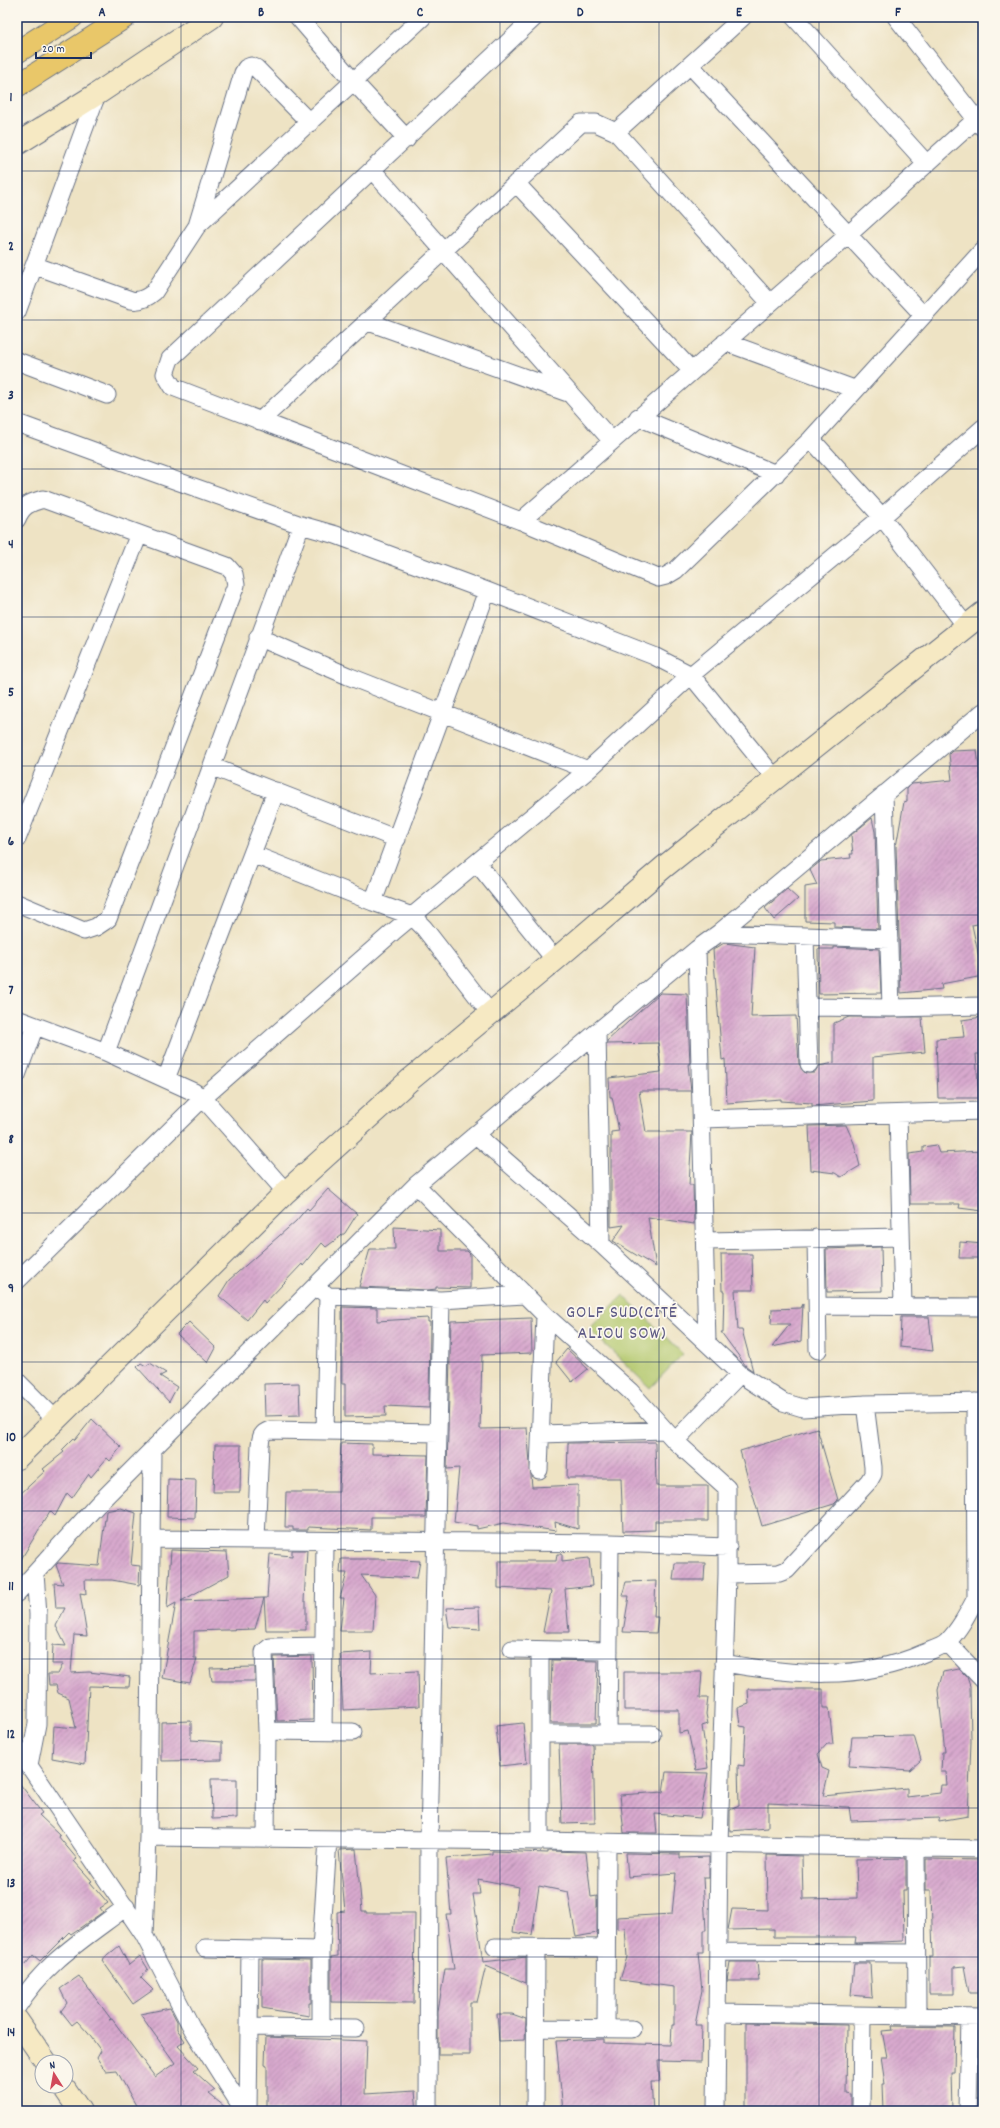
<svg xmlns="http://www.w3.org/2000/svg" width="1000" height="2128" viewBox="0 0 1000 2128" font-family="Dekko,sans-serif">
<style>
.pitch{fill:#b3c86d;stroke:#677c66}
.building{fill:url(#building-hatch)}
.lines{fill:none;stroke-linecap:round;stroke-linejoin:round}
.street-casing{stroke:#656e82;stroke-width:19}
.secondary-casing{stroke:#656e82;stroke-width:24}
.highway-casing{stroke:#656e82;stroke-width:24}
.street{stroke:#fff;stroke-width:17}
.secondary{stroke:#f6e9c3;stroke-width:22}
.highway{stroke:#e9c769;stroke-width:22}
.grid{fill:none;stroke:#1b2f5e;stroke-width:1;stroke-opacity:0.55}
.labels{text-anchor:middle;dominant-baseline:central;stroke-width:3.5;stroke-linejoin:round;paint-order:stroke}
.quarter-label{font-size:18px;letter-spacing:1px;fill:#5d5a85;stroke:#fbf7ec}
.neatline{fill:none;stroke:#1b2f5e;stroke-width:1.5}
.grid-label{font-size:13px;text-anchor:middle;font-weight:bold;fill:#1b2f5e}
</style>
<defs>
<pattern id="building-hatch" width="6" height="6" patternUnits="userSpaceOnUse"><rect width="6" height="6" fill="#d8a9cd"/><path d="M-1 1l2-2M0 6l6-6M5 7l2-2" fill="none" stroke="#ae8aaa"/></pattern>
</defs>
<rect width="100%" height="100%" fill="#fbf7ec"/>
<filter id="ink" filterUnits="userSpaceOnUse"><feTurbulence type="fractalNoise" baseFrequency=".025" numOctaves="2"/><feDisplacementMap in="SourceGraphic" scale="8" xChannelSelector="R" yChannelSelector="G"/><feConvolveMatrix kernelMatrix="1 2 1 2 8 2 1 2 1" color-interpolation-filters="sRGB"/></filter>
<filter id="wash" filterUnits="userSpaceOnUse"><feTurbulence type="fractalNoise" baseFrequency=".012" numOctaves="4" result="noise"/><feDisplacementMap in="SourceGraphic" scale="16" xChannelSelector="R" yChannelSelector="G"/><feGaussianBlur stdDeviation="0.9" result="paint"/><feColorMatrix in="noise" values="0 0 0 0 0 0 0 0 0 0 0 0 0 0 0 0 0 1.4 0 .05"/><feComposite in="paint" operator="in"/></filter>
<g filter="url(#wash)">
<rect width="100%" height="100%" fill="#eee3c4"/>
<path class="pitch" d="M623 1295 683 1354 650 1388 589 1329Z"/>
<g id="blocks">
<path class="building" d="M977 750 983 800 981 845 983 923 972 925 983 976 941 984 942 989 901 993 896 847 904 802 907 801V789L912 784 952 780 949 754 952 751Z
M872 818 875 832 878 929 834 927V922L805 921V887L817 885 810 870 821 861 851 858 850 854H853L851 835Z
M787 889 798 899 774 920 765 908Z
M724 943 755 947 751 1017 796 1016 799 1064 805 1073H814L819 1066 834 1063V1023L849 1017H922L925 1052 873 1057V1101L812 1106V1103L781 1101V1099L727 1103 725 1059 722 1060 713 950Z
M834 947 879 949 881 993 819 994 818 949H834Z
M660 993 687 994 690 1064H688L691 1091H639L646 1132H692L689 1185H693L694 1224 648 1217 656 1267 613 1241 624 1225 611 1227V1132L619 1131 612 1097H610L609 1078 661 1072 658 1043 607 1044V1041Z
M982 1017 983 1054H976L979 1098H938L936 1039 964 1037 962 1020Z
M846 1125 854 1143 860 1166 841 1177 835 1173 811 1170 809 1126Z
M936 1145 939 1153 983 1151V1211L959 1208 960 1204H910L909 1154 923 1152V1147Z
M328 1189 357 1214 345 1233 326 1247 322 1243 303 1266 302 1264 265 1303 263 1300 247 1320 219 1296 229 1280 296 1221 307 1208 309 1210Z
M394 1227 440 1230V1251H467L470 1254V1288L436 1287V1289L428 1290 359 1287 370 1249H395Z
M960 1242 983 1244V1258H959Z
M881 1247 882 1291 827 1292 826 1249Z
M721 1254H752L753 1290H735L738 1330H742L753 1371 746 1366 721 1332H723L724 1291H722Z
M803 1304 801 1341 772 1347 790 1324H771L772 1309 801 1308Z
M342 1307 377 1308V1321L428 1318V1322H430L429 1408 385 1406 386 1416 345 1417V1384H342Z
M901 1317H929L933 1351 900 1347Z
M531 1318 532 1353 482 1355 480 1429 527 1428 532 1487 578 1485V1529L555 1522 556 1531 504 1523 477 1529V1526L454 1522 459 1468 447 1469 451 1321Z
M189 1322 216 1348 208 1363 177 1334Z
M567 1349 588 1369 572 1382 556 1362Z
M141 1363 146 1366 150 1363 166 1373 160 1376 177 1387 169 1402 137 1367Z
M299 1383 300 1415 265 1416 264 1384Z
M92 1419 121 1447 110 1461 107 1458 91 1477 89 1474 72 1498 67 1493 55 1516 50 1511 17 1566V1497L45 1471 43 1469 64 1452 62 1450 74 1438 75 1440Z
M817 1428 838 1500 834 1504 762 1526 740 1451Z
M655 1442 656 1486H708V1521H655V1530L623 1531 621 1478H567L568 1443Z
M341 1443 372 1444V1454L428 1455 426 1517H371V1530L308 1527V1530H293V1527H285L286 1492H339Z
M215 1445H241L240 1492H213Z
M168 1479 196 1480 195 1518 167 1517Z
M121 1508 136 1513 131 1565 140 1566 139 1585 112 1580H85L86 1594 80 1593 87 1636 74 1635 71 1673 89 1672 130 1677 129 1687 89 1686 85 1764 52 1758 54 1726 76 1728 69 1698 58 1693 56 1685H49L48 1674H58L63 1664H52L53 1645 66 1646 56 1626 65 1608H56L54 1583 63 1584 56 1565 58 1563 99 1566 106 1511Z
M171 1550 227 1552 229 1575 181 1601 264 1598 255 1629 194 1631V1658H197L190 1683 162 1678 176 1603 167 1608Z
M292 1550H307L304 1601H306V1630H266L264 1598H267L270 1554 292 1556Z
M557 1554H562V1561L589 1558 592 1586 565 1589 569 1632H543L551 1591 498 1588V1561H556Z
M341 1559H382L420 1561 417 1578 361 1575 375 1595 373 1631H340L344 1598H340L347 1573H340Z
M675 1563H705L704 1580H673Z
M656 1581 654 1617H658L656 1633 623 1632 629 1596H622L626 1582Z
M479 1607 480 1629 449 1627 446 1608Z
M372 1652 371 1673 418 1671 419 1706 343 1710 340 1654Z
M312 1656 313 1720 277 1721 274 1657Z
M552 1660 598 1661 596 1723H550Z
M255 1667V1681H212L210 1668Z
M959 1669 967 1677 970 1686 971 1742 968 1816 939 1821V1818L851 1821 849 1807 768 1803V1828L730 1831V1810L739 1806 738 1765 744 1766 746 1727 740 1726 738 1708 749 1704 748 1689H823V1708H829L833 1744H827L818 1754 822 1768 829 1771 823 1796 907 1788V1797L940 1793 941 1785H947L946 1772H941L942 1752H945L938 1690 943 1672Z
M624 1672H702L700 1698H708L706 1714 708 1724 702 1726 708 1768 696 1770 688 1731 679 1733V1710H624Z
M191 1721V1740L222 1742V1760L161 1761V1722Z
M523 1723 527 1763 500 1766 496 1726Z
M914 1736 921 1760 910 1770 849 1766 852 1737Z
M559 1744H593L595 1823 562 1824Z
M666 1772 708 1773 700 1818 655 1814 657 1833H624L620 1795 663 1792Z
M211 1779H237V1818L212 1819Z
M17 1780 42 1813 39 1815 60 1835 58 1836 77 1859 74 1861 92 1881 90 1882 108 1903 100 1908 103 1912 71 1934 69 1932 40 1961 33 1955 25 1965 17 1957Z
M356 1849 362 1911H366V1913H415L414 2003 331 2002V1957L338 1956 337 1912 345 1911 339 1850Z
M492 1851 548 1853V1851L586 1852 591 1897 597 1896V1933L576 1937 568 1892 539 1886 532 1935 513 1932 519 1887 478 1879 480 1894H473L483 1962 526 1957V1983L486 1966 477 2002H470V2055H438V2011L445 1969H454L446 1914H451L446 1858 492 1854Z
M626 1853 680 1854V1858L709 1857V1878H703L706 1930H703V1953H698L702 1990 695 2025H702L701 2062 658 2061 660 2082H651L653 2111H563L556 2041 604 2039V2043L671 2045 672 2025H674V1987L620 1980 627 1957 625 1928 617 1929V1917L672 1914 676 1873 628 1877Z
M767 1855 802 1856 803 1899 857 1898 856 1859 906 1858V1890H903L904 1941 855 1943 856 1937H774V1929L728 1930 732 1909 768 1910Z
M926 1859 983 1860V1993H969L964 1966 954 1967V1994H929V1957H933L931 1892V1890H926Z
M119 1946 129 1965 140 1956 148 1969 141 1978 153 1990 133 2004 102 1960Z
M262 1959 311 1960V2003H309V2016L262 2008Z
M730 1962H757L759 1981H727Z
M854 1963H870L872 1997 851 1995Z
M79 1976 111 2019 109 2020 112 2019 155 2077 175 2063 140 2014 170 2008 177 2021V2029L185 2041 178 2046 198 2068 194 2071 215 2090 209 2094 230 2111H139L117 2071 106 2072 97 2058 101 2051 88 2033 77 2021 72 2025 61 2011 67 2003 60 1989Z
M497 2014H512L526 2019 525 2040 499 2041Z
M746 2023 847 2025 846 2093 851 2094V2111H746Z
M892 2026 955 2027 954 2072H951L952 2111H884L883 2084H885L881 2057H887L882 2031 893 2030Z
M266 2037 367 2041 365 2094 415 2091 417 2111H267V2066L265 2065Z"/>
</g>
</g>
<g filter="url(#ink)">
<use href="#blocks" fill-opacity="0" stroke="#656e82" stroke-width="1"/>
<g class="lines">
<defs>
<path id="street" d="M298 17 353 81 407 139
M535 17 170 359 165 374 173 387 521 521 658 578 666 576 676 570 811 439 983 250
M794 17 926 163
M896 17 983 128
M690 65 923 315
M616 132 743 17
M373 171 612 441
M516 183 692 371
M197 226 243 73 246 68 251 66 256 68 310 123
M36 266 131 300C140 302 147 298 154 292L197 226 423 17
M17 312 97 94
M366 321 568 393
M725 342 854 389
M17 361 107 395
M638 417 776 474
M260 421 581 123H596L616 132 770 303
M17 423 143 469 301 525 336 535 487 591 654 656 691 675 774 777
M811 439 882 517 966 626
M17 519C22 506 29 503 43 499L227 566 234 574 236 585 108 919 96 927 84 931 17 903
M521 521 848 235 983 113
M487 591 373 902 412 916 424 928 490 1013
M258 637 348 676 588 770
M213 767 397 839
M884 794 891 1008
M17 839 139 534
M252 854 373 902
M477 863 555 960
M719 933 889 939
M805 937 809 1064
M697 949 707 1343
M809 1007 891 1008 983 1006
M17 1019 106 1052 194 1092 203 1098 286 1192
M597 1032 601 1244
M106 1052 301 525
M17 1075 35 1026
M166 1079 276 791
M898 1114 903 1306
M702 1119 983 1111
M475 1134 601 1244 740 1374 783 1402 803 1408 865 1404 983 1402
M416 1185 545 1315 630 1391 675 1441 727 1488V1574L719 1845 716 2111
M816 1238 818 1350
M706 1241 901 1237
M17 1281 203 1098 393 932 588 770 691 675 882 517 983 428
M316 1286 328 1296 441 1300 525 1295
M818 1306 983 1307
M17 1381 56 1420
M325 1431 328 1296
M542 1434 664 1430
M675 1441 740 1374
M152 1450 148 1837 144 1935 193 2030 244 2111
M539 1470 545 1315
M151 1539 610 1543 728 1547
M256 1540 260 1445C261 1437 261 1433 270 1430L438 1433
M727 1574 779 1573 787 1570 869 1481 873 1474V1467L865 1404
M17 1593 98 1504 416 1185 597 1032 697 949 719 933 983 712
M947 1642 983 1680
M512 1649 609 1651
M724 1663C792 1675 859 1682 924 1653 931 1650 943 1647 948 1641 960 1629 968 1613 976 1598L975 1402
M267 1731 353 1732
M323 1732 325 1541
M540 1734H652
M608 1734 610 1543
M17 1748 144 1935
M29 1765 37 1724 38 1614 35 1574
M148 1837 540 1841 983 1849
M266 1838 267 1731 264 1652 270 1647 324 1646
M540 1841V1650
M916 1848 917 2016
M495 1947 606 1948
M205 1948 321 1950
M719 1952 916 1953
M17 2007C45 1962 84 1939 126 1907
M718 2013 983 2017
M249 2027 356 2028
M321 2028V1950L328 1839
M535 2028 632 2029
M606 2028 607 1843
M248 2111 250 1949
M428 2111 429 1840 441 1300
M535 2111 536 1948
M861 2111 862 2016
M968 2111 970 2017"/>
<path id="secondary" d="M17 144 97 94 212 17
M17 1458 286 1192 411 1079 555 960 664 867 983 613
M17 2020 46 2062
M63 2086 80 2111"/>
<path id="highway" d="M17 52 72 17
M17 86 125 17"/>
</defs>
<use href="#street" class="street-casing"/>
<use href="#secondary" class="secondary-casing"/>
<use href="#highway" class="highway-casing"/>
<use href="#street" class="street"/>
<use href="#secondary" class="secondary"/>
<use href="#highway" class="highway"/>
</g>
</g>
<path class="grid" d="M181 17V2111M341 17V2111M500 17V2111M659 17V2111M819 17V2111M17 171H983M17 320H983M17 469H983M17 617H983M17 766H983M17 915H983M17 1064H983M17 1213H983M17 1362H983M17 1511H983M17 1659H983M17 1808H983M17 1957H983"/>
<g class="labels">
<g class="quarter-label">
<text x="622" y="1313">GOLF SUD(CITÉ<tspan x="622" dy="21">ALIOU SOW)</tspan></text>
</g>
</g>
<rect width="1000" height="2128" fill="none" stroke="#fbf7ec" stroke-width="44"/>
<g transform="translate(54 2074) rotate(349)"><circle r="19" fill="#fbf7ec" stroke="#a1a7b3"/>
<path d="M0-3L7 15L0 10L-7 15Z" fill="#d1495b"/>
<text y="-6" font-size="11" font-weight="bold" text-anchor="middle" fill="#1b2f5e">N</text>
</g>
<path d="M36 52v6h55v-6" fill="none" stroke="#1b2f5e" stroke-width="2"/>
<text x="42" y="52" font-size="12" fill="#1b2f5e" stroke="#fbf7ec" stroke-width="3" paint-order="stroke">20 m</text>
<rect x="22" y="22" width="956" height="2084" class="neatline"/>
<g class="grid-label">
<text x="102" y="16">A</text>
<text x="261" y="16">B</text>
<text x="420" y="16">C</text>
<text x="580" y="16">D</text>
<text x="739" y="16">E</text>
<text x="898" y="16">F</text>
<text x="11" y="101">1</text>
<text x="11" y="250">2</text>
<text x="11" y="399">3</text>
<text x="11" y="548">4</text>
<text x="11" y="696">5</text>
<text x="11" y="845">6</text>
<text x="11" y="994">7</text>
<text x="11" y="1143">8</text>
<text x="11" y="1292">9</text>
<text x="11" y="1441">10</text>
<text x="11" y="1590">11</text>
<text x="11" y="1738">12</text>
<text x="11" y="1887">13</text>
<text x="11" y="2036">14</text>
</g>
</svg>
